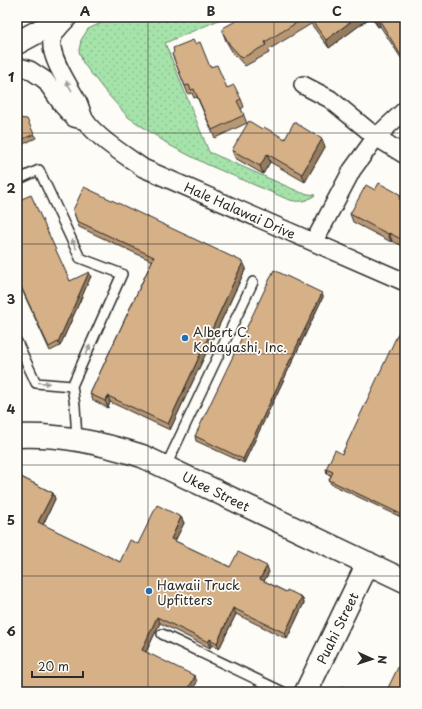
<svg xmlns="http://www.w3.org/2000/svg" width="422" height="709" viewBox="0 0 422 709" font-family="'Playpen Sans',sans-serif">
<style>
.grass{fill:url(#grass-dots);stroke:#68876a}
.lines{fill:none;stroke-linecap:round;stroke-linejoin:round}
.lane-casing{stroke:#2b2b2b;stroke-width:12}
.street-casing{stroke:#2b2b2b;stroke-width:20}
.secondary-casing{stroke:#2b2b2b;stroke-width:25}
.primary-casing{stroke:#2b2b2b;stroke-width:25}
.lane{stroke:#fdfcf7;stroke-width:9}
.street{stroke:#fdfcf7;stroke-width:17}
.secondary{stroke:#fdfcf7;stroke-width:22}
.primary{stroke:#fdfcf7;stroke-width:22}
.wall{fill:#b89774;stroke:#2b2b2b}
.shaded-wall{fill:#967b5e;stroke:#2b2b2b}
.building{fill:#d6b087;stroke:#2b2b2b}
.oneway{fill:#9e9e9b}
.grid{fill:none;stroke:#2b2b2b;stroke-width:1;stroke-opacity:0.55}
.poi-dot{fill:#1f6fb2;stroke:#fdfcf7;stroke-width:1.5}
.labels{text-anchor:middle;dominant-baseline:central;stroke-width:3.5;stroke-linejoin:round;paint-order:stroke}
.street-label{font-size:13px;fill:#2b2b2b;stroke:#fdfcf7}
.poi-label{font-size:13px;fill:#2b2b2b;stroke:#fdfcf7;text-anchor:start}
.neatline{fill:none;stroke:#2b2b2b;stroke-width:1.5}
.grid-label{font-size:13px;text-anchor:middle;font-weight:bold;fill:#2b2b2b}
</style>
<defs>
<pattern id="grass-dots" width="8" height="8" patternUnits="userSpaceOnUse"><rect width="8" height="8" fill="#a5e3aa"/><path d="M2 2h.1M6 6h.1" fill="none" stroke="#8ec392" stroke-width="1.8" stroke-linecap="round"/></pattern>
</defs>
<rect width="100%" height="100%" fill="#fdfcf7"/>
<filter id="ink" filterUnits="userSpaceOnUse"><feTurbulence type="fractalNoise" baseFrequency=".025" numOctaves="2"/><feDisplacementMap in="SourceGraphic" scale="8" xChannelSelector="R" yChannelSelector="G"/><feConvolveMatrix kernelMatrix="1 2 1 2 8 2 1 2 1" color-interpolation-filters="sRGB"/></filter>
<g filter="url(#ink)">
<path class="grass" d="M114 17H226L165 43 209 152 302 193 315 195C306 202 298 203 287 199L206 164 171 146 128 117 104 90 83 63 79 51 81 40 88 29Z"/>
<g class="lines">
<defs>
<path id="lane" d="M17 180 39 170 80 258 122 274 72 386 75 406 77 439
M17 342 36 383 72 386
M166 466 253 282
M162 634 283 692"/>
<path id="street" d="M68 18C61 25 54 31 52 40 49 57 70 87 78 102 81 108 82 116 86 122 99 139 125 155 143 168L405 282
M17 66 30 70 45 80 63 106 74 118 86 121
M303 85 330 99 376 137 405 155
M314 242 352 170 376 137 405 110"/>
<path id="secondary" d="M17 436C61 434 101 443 142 456L405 581
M306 692 368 563"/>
<path id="primary" d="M17 43 65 17"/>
</defs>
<use href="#lane" class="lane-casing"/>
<use href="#street" class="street-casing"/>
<use href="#secondary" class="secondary-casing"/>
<use href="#primary" class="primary-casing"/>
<use href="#lane" class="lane"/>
<use href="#street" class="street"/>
<use href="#secondary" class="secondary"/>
<use href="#primary" class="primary"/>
</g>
<path class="wall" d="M243 17H371L329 48 311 24 268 50 269 53 245 66 233 53 226 41 223 33Z
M371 17H405V64L380 26 378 27Z
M195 44 210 67 227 88 241 99 244 107 241 109 247 123 215 138 197 97 194 98 192 93 188 94 172 54Z
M17 118 34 134 36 138 17 147Z
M262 129 285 139H322L325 147 305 182 270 162 263 174 235 158 232 150Z
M375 190 401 195 403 201 405 202V247L392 241 391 242 353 222 350 214Z
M17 201 70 281 91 276 60 346 50 351 17 279Z
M73 210 246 268 170 430 110 402 108 408 93 400 90 394 152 261 79 227Z
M322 293 323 297 244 463 196 441 195 436Z
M405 329V519L331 484 329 480 331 475 327 474 326 469 342 454Z
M17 475 53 493 55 499 43 525 120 562 138 544 181 517 184 523 175 541 230 567 269 572 264 581 286 592 302 597 304 603 287 639 236 614 219 649 212 645 210 648 160 623 146 652 197 682 17 692Z"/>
<path class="shaded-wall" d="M357 17H371L329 48 326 40Z
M378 18 380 26 378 27 375 19Z
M405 54V65L402 57Z
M322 139 325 147 305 182 302 174Z
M267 154 270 162 263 174 260 166Z
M401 195 404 203 399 199Z
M389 233 392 241 391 242 388 234Z
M243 262 246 268 170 430 168 424Z
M89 272 91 276 60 346 58 342Z
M322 293 323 297 244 463 243 459Z
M18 369 19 373 17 380V371Z
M108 396 110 402 108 408 105 401Z
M53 493 55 499 41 529 38 522Z
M181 517 184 523 173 545 171 539Z
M267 566 269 572 262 585 260 579Z
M302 597 304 603 287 639 285 633Z
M233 608 236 614 219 649 217 643Z
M157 617 160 623 144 656 142 650Z
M210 639 212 645 210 648 208 642Z
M195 676 197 682 192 692H187Z"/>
<path class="building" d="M243 17H306L265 42 266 45 242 58 230 45 223 33V28Z
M309 17H357L326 40Z
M374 17H405V54L402 57 378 18 375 19Z
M193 40 195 44 200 42 210 67 217 65 227 88 234 85 241 99 237 101 244 115 212 130 194 89 191 90 189 85 185 86 172 54 174 52 173 48Z
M17 118 27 119 34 134 17 142Z
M249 121 262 129 264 127 285 139 294 122 322 139 302 174 267 154 260 166 232 150Z
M379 183 401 195 399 199 405 202V241L389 233 388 234 350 214 366 185 375 190Z
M84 187 243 262 168 424 108 396 105 401 90 394 154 257 77 221 73 210Z
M31 195 70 281 89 272 58 342 49 347 17 278V201Z
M274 270 322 293 243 459 195 436Z
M401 327 405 329V516L329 480 333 472 326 469 335 450 342 454Z
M17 475 53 493 38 522 120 562 130 540 138 544 157 505 181 517 171 539 230 567 238 552 267 566 260 579 286 592 287 590 302 597 285 633 233 608 217 643 210 639 208 642 157 617 142 650 195 676 187 692H17Z
M405 653V692H386Z
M342 686 355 692H339Z"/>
<defs><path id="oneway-solid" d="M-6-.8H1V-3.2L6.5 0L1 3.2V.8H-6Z"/></defs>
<g class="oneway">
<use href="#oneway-solid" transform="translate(69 86) rotate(-120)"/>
<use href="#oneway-solid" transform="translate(74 244) rotate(-115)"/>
<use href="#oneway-solid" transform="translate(88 350) rotate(-66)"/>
<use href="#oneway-solid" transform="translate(44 383) rotate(5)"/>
</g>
</g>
<path class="grid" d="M148 17V692M274 17V692M17 133H405M17 244H405M17 354H405M17 465H405M17 576H405"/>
<g class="poi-dot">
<circle cx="185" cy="338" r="4"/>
<circle cx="149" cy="591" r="4"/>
</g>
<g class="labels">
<g class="street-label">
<text transform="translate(240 210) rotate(24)">Hale Halawai Drive</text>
<text transform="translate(216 491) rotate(26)">Ukee Street</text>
<text transform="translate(337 628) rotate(-64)">Puahi Street</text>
</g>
<g class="poi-label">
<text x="193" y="331">Albert C.<tspan x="193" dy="15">Kobayashi, Inc.</tspan></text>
<text x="157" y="584">Hawaii Truck<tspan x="157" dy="15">Upfitters</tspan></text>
</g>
</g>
<rect width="422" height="709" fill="none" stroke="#fdfcf7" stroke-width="44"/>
<g transform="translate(372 659) rotate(93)" stroke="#fdfcf7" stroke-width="3" paint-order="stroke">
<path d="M0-3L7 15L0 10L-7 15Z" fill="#2b2b2b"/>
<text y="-6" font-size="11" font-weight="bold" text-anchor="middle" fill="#2b2b2b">N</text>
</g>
<path d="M32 671v6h51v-6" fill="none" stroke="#2b2b2b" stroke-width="2"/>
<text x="38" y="671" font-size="12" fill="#2b2b2b" stroke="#fdfcf7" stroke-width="3" paint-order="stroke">20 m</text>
<rect x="22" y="22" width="378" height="665" class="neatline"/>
<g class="grid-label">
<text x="85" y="16">A</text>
<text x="211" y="16">B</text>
<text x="337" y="16">C</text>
<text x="11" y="82">1</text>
<text x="11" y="193">2</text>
<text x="11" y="304">3</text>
<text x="11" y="414">4</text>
<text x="11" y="525">5</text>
<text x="11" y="636">6</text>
</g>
</svg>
